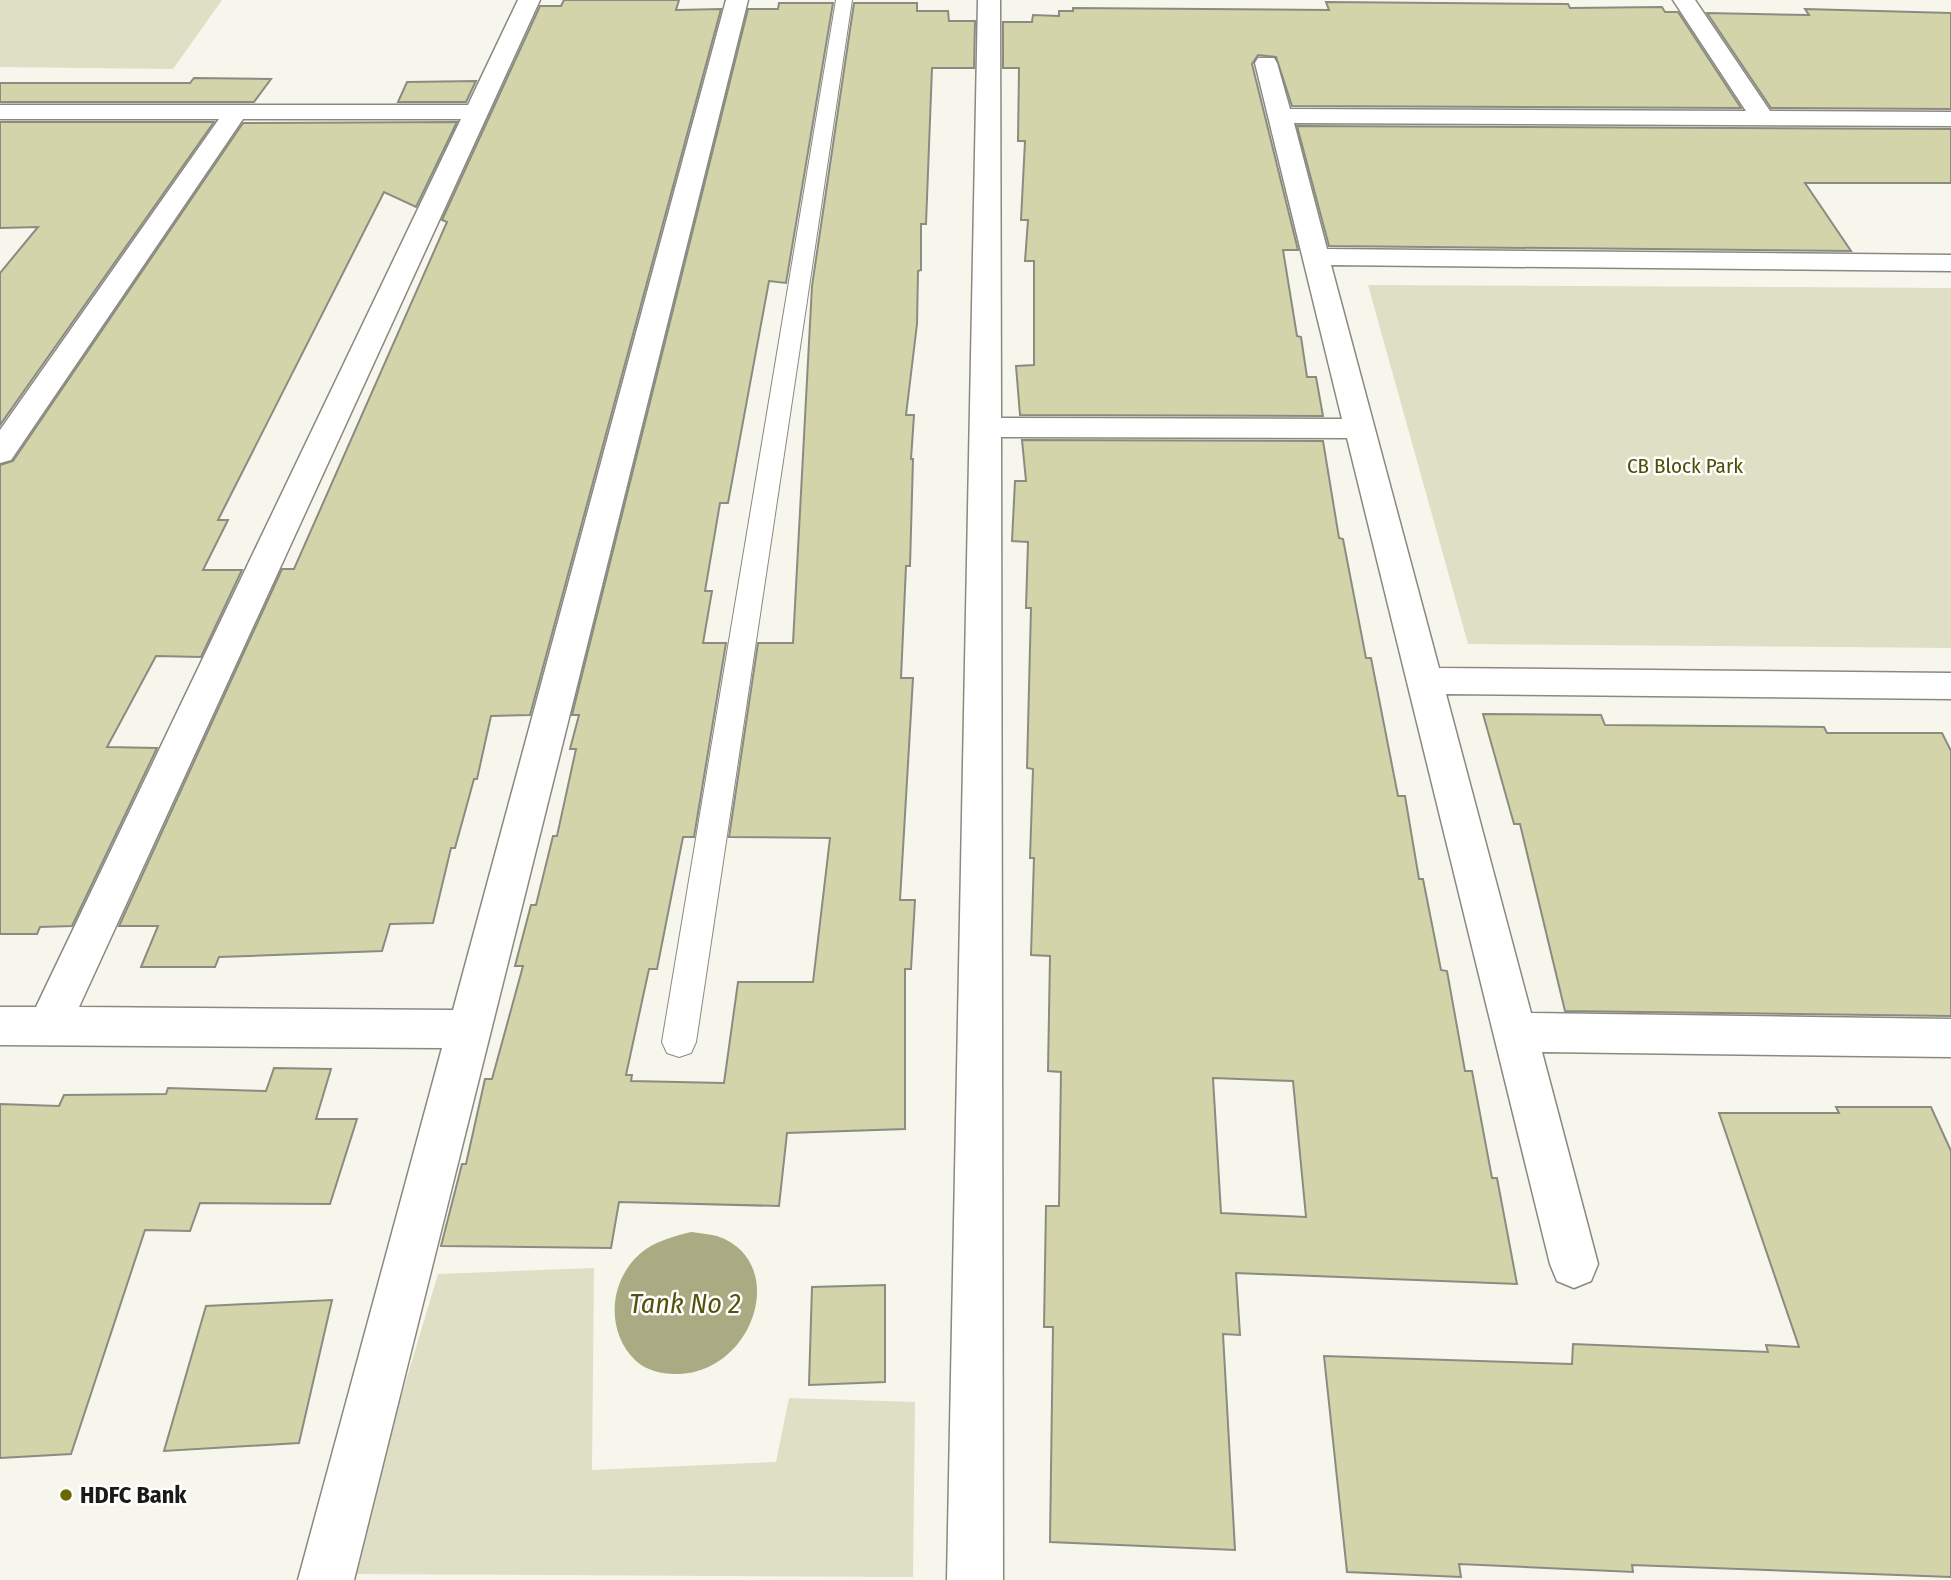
<svg xmlns="http://www.w3.org/2000/svg" width="1951" height="1580" viewBox="0 0 1951 1580" font-family="'Fira Sans Condensed',sans-serif">
<style>
.green{fill:#dfdfc5}
.water{fill:#abab83}
.building{fill:#d4d4aa;stroke:#8b8b82;stroke-width:2;fill-rule:evenodd}
.lines{fill:none;stroke-linecap:round;stroke-linejoin:round}
.service-casing{stroke:#898980;stroke-width:2}
.minor-casing{stroke:#898980;stroke-width:3}
.service{fill:#fff;fill-rule:evenodd}
.minor{fill:#fff;fill-rule:evenodd}
.poi-dot{fill:#6c6800;stroke:#fff;stroke-width:2.5}
.labels{text-anchor:middle;dominant-baseline:central;stroke-width:5;stroke-linejoin:round;paint-order:stroke}
.park-label{font-size:21px;fill:#4f4c03;stroke:#fff}
.near-poi-label{font-size:24px;font-weight:bold;fill:#1a1a16;stroke:#fff;text-anchor:start}
.near-water-label{font-size:28px;font-style:italic;fill:#55520c;stroke:#fff}
</style>
<rect width="100%" height="100%" fill="#f6f6ec"/>
<path class="green" d="M0 0H222L173 69 0 67Z
M1368 285 1951 288V648L1468 644Z
M594 1268 592 1470 776 1462 789 1398 915 1402 913 1577 348 1574 438 1274Z"/>
<path class="water" d="M691 1232C699 1233 709 1234 717 1236 791 1261 754 1375 675 1374 661 1374 645 1370 635 1360 604 1330 609 1275 646 1249 660 1240 675 1236 691 1232Z"/>
<path class="building" d="M564 0H679L676 10 721 9 530 715 491 716 477 779H474L455 848H451L433 923 390 924 382 951 219 957 215 967H141L158 926H119L282 569H294L447 222 442 220 540 6H561Z
M1326 2 1568 4 1570 8 1662 7 1665 12H1678L1741 108 1292 106 1276 57 1258 55 1252 64 1298 250H1283L1297 336 1301 337 1307 377H1316L1323 416 1020 415 1016 366 1034 365V261H1025L1028 220H1021L1025 141H1018L1019 68H1003V22H1032L1033 15 1059 16V11H1073V8L1329 10Z
M779 3H833L786 283 769 281 728 503H720L705 591H712L703 643H726L694 837H683L657 969H649L626 1075H632L631 1081 724 1083 738 982H813L830 838 729 837 758 643H793L812 286 854 3H917V11H948L949 21H975L974 68H932L926 224H921V270L918 271 917 324 906 415H914L911 459H913L910 566H906L901 678H913L900 900H915L911 969H905V1129L787 1133 779 1206 619 1202 611 1248 441 1246 462 1164H466L485 1079H492L523 966H515L531 905H536L553 836H557L576 749H570L579 715H572L748 9H778Z
M1805 9 1951 13V109L1771 108 1707 13 1809 15Z
M194 78 271 79 254 102H0V83H190Z
M476 81 466 102H398L407 82Z
M0 122H214L0 425V273L38 227 0 228Z
M457 122 416 207 384 192 218 520H228L203 570H242L201 657 156 656 107 747 157 748 72 926 40 927 37 934H0V465L13 461 243 123Z
M1297 126 1951 129V183H1805L1851 251 1329 246Z
M1022 440 1323 441 1339 538 1343 539 1366 658H1371L1398 796H1405L1419 879H1423L1441 970 1447 971 1465 1071H1472L1492 1178H1497L1517 1284 1236 1273 1240 1335 1223 1334 1235 1550 1050 1542 1053 1327H1044L1046 1206H1059L1061 1072 1048 1071 1050 956 1031 955 1034 858H1030L1033 769 1027 768 1031 608H1026L1028 542 1012 541 1015 481H1026ZM1213 1078 1293 1081 1306 1217 1221 1213Z
M1483 714 1601 715 1605 725 1824 727 1827 733H1942L1951 751V1016L1565 1011 1520 824H1514Z
M274 1068 331 1069 316 1119H357L330 1204 200 1203 190 1231 145 1230 71 1454 0 1458V1104L59 1106 64 1095 166 1094 168 1088 266 1091Z
M1836 1107H1931L1951 1151V1577L1632 1565 1633 1572 1459 1564 1461 1577 1347 1572 1324 1356 1572 1364 1573 1344 1768 1352 1766 1345 1799 1347 1719 1113H1839Z
M885 1285V1382L809 1385 812 1287Z
M332 1300 299 1443 164 1451 206 1306Z"/>
<g class="lines">
<defs>
<path id="service" d="M836 0H852L696 1042 691 1053 679 1057 667 1053 662 1042Z"/>
<path id="minor" d="M518 0H540L79 1007 453 1010 726 0H748L354 1580H298L442 1048 0 1045V1007H36L461 119H243L11 460 0 463V430L219 119H0V105H468Z
M978 0H1000L1001 418 1342 419 1255 63 1258 58H1274L1277 63 1290 109 1746 111 1673 0H1695L1770 111 1951 112V126L1294 123 1327 249 1951 255V271L1331 265 1439 668 1951 673V699L1446 694 1531 1013 1951 1019V1057L1542 1052 1598 1264 1591 1281 1574 1288 1557 1281 1550 1264 1347 438 1001 437 1003 1580H947Z"/>
</defs>
<use href="#service" class="service-casing"/>
<use href="#minor" class="minor-casing"/>
<use href="#service" class="service"/>
<use href="#minor" class="minor"/>
</g>
<circle class="poi-dot" cx="66" cy="1495" r="7"/>
<g class="labels">
<g class="park-label">
<text x="1685" y="466">CB Block Park</text>
</g>
<g class="near-poi-label">
<text x="80" y="1495">HDFC Bank</text>
</g>
<g class="near-water-label">
<text x="685" y="1303">Tank No 2</text>
</g>
</g>
</svg>
